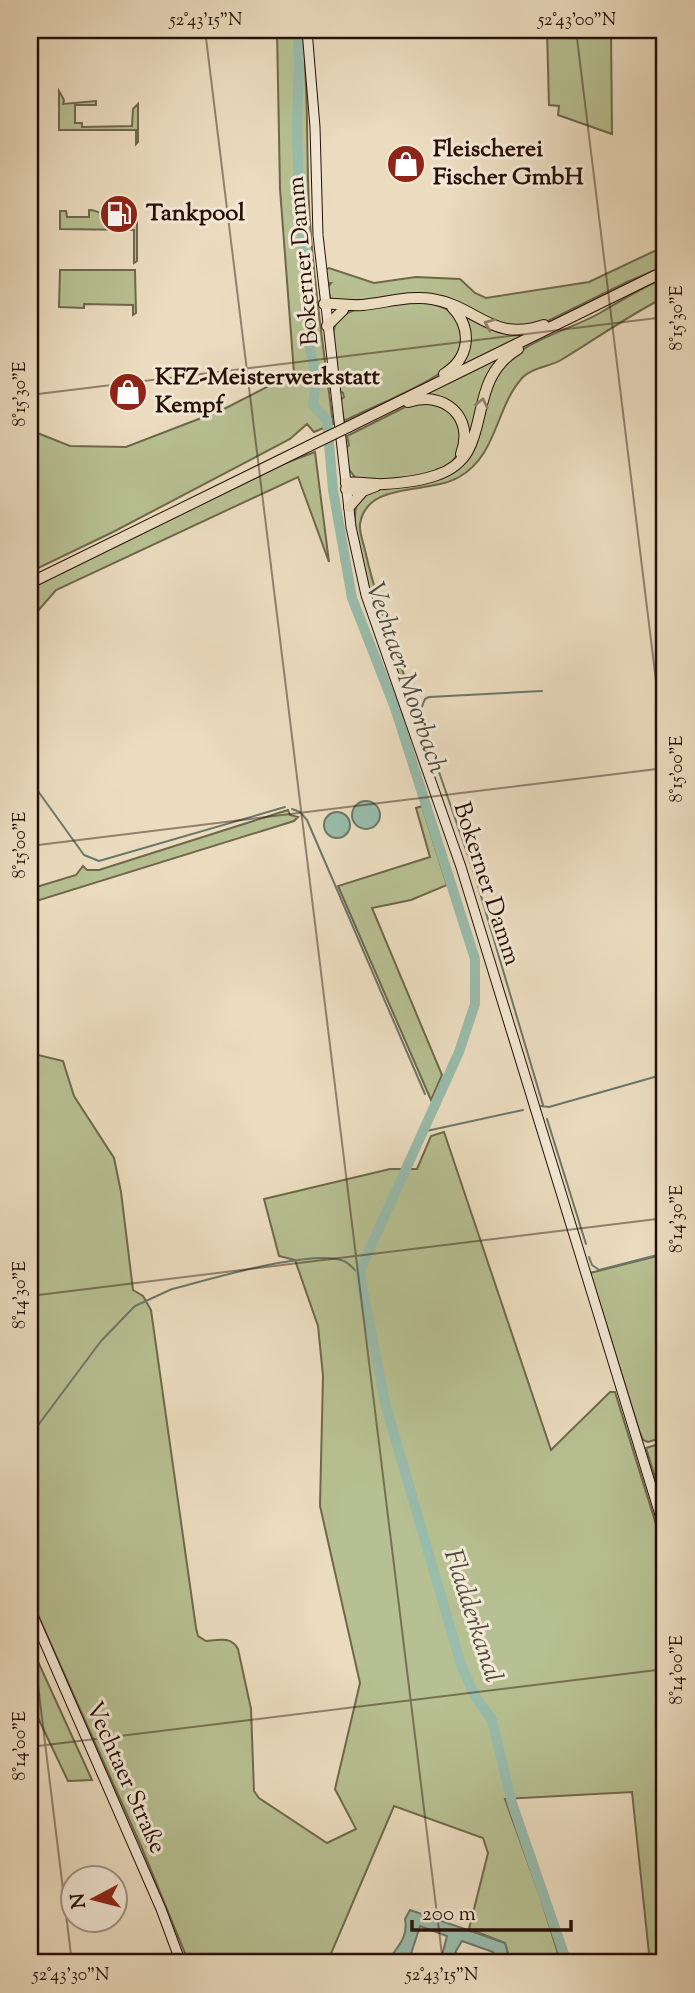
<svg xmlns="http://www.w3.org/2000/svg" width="695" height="1993" viewBox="0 0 695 1993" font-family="'Sorts Mill Goudy',serif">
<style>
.green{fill:#b7c092;stroke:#6f684c;stroke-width:2}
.water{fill:#99bcac;stroke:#6b776a;stroke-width:2}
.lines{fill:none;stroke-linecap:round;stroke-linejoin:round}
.stream{stroke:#6b776a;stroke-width:2}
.river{stroke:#99bcac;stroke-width:10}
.secondary-casing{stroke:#270f07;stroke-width:11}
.primary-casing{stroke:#270f07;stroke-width:12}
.secondary{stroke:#f2e8d5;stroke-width:9}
.primary{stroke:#ebdcbf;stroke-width:10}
.primary-bridge-casing{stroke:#270f07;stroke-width:12;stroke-linecap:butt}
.primary-bridge{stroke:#ebdcbf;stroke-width:10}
.oneway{stroke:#93806c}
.ticks{fill:none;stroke:#270f07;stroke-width:2;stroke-opacity:0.45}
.labels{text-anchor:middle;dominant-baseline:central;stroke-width:6;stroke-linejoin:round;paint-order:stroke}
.poi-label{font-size:24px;font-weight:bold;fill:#270f07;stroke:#f2e8d5;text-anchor:start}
.street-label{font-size:24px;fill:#270f07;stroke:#f2e8d5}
.water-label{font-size:26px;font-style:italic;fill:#4f4c41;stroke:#f2e8d5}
.neatline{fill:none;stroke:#270f07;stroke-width:2.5}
.ticks-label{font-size:18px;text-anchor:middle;fill:#270f07}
</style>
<rect width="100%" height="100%" fill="#ebdcbf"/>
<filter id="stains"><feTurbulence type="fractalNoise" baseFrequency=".00286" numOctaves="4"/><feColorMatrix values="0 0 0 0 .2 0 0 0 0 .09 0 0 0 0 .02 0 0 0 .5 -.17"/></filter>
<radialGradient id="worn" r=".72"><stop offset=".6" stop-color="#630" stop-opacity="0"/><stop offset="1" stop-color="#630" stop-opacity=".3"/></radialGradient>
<path class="green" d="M277 30H302C309 89 306 147 309 206 313 279 324 351 333 424L314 432 307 424 290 439 113 532 30 572V430L70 446 126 447 222 410 294 373 280 189Z
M547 30H611L612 134 558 115 559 106 549 105Z
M59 91 64 100 63 104 96 101V105H75V123H82V127L132 126 133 109 138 104V142L136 144V130H59Z
M89 210C103 210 109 223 122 220 128 218 132 213 137 211V261L134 263V230L60 229V211H66L67 217H89Z
M665 246V266L627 282 546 322 519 327 496 324 450 300H334L330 298 328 287 331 283H327L324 271 329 268 374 283 416 277 460 279 475 293 486 298 589 282Z
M60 270H135L136 313 133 315V305L84 304V308L59 307Z
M665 277V297C629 315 596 339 561 360 549 367 533 367 523 377 495 407 498 455 459 477 429 495 367 480 360 524 359 532 363 542 365 550 375 596 392 641 408 686L402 685C394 673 391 655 386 640 377 615 341 517 361 497 380 477 435 493 465 463 488 439 477 401 496 374 519 341 566 332 600 313 621 300 643 288 665 277Z
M426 302C442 306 458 311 461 330 462 340 463 348 458 357 443 380 371 407 344 421L340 400 344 397 343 393 338 390C336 371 328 342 336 323 346 303 405 303 426 302Z
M462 313 492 329 531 332 458 368 467 354Z
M500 356 487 375 482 387 467 449 461 415 420 396Z
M413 403C426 404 440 402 450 411 464 424 465 453 448 465 425 481 385 480 357 480L348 468 346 448 349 445 347 436Z
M315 452 329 562 298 477 56 590 30 620V588L283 464Z
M422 806 447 885 411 900 372 908 442 1075 431 1100 338 886 430 857 416 808Z
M288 810 290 815 298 817 294 821 30 903V889L76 875 83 866 87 870H99Z
M30 1026 38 1055 63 1061 74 1096 114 1158 121 1192 133 1290 143 1296 151 1310 196 1628 198 1636 206 1641C218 1640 231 1636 238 1649L251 1709 254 1791 259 1798 327 1843 356 1829 335 1789 360 1683 320 1506 323 1376 318 1326 295 1260 279 1256 264 1199 390 1169H417L431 1136 444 1132 551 1450 610 1392H615L660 1537 662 1559 665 1571V1963H650L632 1792 505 1799 540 1896 561 1963H505L508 1954 505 1943 469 1929 488 1853 483 1838 394 1806 327 1963H189L141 1846 30 1597Z
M665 1254V1437L648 1442 643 1440 639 1430 590 1273Z
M665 1442V1510L646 1448Z
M30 1644 92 1780 68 1781 30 1701Z"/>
<path class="water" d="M352 815a14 14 0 1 1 28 0a14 14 0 1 1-28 0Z
M324 825a13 13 0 1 1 26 0a13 13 0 1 1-26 0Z
M410 1910 505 1943 508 1954 505 1963H493V1952L462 1941 456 1951 453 1963H440L447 1936 420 1926 409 1960H398L394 1963H387C395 1948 409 1939 405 1919Z"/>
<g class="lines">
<path class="stream" d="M542 691 429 697 425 699 419 714 476 879 543 1105
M30 780 84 855 99 861 285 807
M292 809 300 812 307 820 425 1094
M541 1106 549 1107 665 1074
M547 1119 586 1244
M422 1132 523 1110
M589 1257 592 1265 599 1270 665 1253
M30 1436 101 1341 135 1306 172 1289C208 1280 312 1248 344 1261 350 1264 355 1270 360 1275"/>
<path class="river" d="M297 30C302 65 296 100 297 136 299 207 305 278 310 349L317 378 313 405 327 420 333 490 352 598 395 708 475 959V1004L459 1052 361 1268 360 1275 385 1403 461 1665 475 1696 492 1720 512 1803 567 1963"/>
<defs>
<path id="secondary" d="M307 30 315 127 318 235 351 527 366 595 461 867 665 1531
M30 1609 161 1909 181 1963"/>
<path id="primary" d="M324 304C337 303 350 306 362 305 385 303 410 295 432 299 477 306 492 343 544 325
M327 326 343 310
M444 374C470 358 473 329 452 307
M408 402C444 390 475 417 461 454
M348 427 665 271
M346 483C358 481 371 485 384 484 401 483 421 481 437 475 498 455 461 383 518 349
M346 489 363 491 376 486
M349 507 363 491
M30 583 309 446"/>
</defs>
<use href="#secondary" class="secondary-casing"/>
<use href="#primary" class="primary-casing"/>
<use href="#secondary" class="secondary"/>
<use href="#primary" class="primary"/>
<defs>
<path id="primary-bridge" d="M309 446 348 427"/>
</defs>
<use href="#primary-bridge" class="primary-bridge-casing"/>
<use href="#primary-bridge" class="primary-bridge"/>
</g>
<defs><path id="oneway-chevron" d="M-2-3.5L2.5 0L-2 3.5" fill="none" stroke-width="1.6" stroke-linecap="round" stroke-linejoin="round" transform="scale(1.75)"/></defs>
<g class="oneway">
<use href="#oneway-chevron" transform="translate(489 324) rotate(-157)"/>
<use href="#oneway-chevron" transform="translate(482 403) rotate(-78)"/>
</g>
<path class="ticks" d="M205 30 443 1963M576 30 665 754M30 395 665 317M30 846 665 768M30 1296 665 1218M30 1620 72 1963M30 1747 665 1669"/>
<defs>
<symbol id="shop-disc" viewBox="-11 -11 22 22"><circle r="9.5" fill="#8f2418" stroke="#f2e8d5"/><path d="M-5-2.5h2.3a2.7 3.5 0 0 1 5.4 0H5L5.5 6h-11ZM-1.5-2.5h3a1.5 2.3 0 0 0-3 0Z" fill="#fff"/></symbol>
<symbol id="fuel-disc" viewBox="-11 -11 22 22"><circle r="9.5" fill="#8f2418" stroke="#f2e8d5"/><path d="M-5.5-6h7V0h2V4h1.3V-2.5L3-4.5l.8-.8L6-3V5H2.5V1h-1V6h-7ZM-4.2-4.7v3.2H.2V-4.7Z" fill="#fff"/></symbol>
</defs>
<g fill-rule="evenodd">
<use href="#shop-disc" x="384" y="142" width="44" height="44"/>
<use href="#fuel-disc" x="97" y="192" width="44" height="44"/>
<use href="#shop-disc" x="106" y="370" width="44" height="44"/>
</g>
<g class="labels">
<g class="poi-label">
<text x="433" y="150">Fleischerei<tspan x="433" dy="28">Fischer GmbH</tspan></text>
<text x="146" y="214">Tankpool</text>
<text x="155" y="378">KFZ-Meisterwerkstatt<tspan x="155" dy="28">Kempf</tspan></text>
</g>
<g class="street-label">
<text transform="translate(304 261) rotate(-95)">Bokerner Damm</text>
<text transform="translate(486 884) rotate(72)">Bokerner Damm</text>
<text transform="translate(125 1778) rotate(66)">Vechtaer Straße</text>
</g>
<g class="water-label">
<text transform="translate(405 678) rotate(71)">Vechtaer Moorbach</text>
<text transform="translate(472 1616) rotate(72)">Fladderkanal</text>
</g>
</g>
<rect width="695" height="1993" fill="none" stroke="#ebdcbf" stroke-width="77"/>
<g transform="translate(94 1899) rotate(263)"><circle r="33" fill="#f2e8d5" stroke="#a19183" stroke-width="2"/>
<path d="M0-5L12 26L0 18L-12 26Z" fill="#8f2418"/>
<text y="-10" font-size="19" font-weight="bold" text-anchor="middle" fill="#270f07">N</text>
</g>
<path d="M412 1920v10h159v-10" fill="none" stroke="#270f07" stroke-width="3.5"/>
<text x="422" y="1920" font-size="21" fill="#270f07" stroke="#f2e8d5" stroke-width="5" paint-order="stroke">200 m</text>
<rect x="38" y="38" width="618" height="1916" class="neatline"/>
<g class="ticks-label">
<text x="206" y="25">52°43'15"N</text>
<text x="577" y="25">52°43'00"N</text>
<text transform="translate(676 318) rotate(-90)" y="6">8°15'30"E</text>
<text transform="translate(19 394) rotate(-90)" y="6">8°15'30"E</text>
<text transform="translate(676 769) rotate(-90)" y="6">8°15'00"E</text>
<text transform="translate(19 845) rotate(-90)" y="6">8°15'00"E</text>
<text transform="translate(676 1219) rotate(-90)" y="6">8°14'30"E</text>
<text transform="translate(19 1295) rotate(-90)" y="6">8°14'30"E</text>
<text transform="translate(676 1670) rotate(-90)" y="6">8°14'00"E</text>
<text transform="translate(19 1746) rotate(-90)" y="6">8°14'00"E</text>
<text x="71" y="1980">52°43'30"N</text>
<text x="442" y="1980">52°43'15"N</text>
</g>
<rect width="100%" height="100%" filter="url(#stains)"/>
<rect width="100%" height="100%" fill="url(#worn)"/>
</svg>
